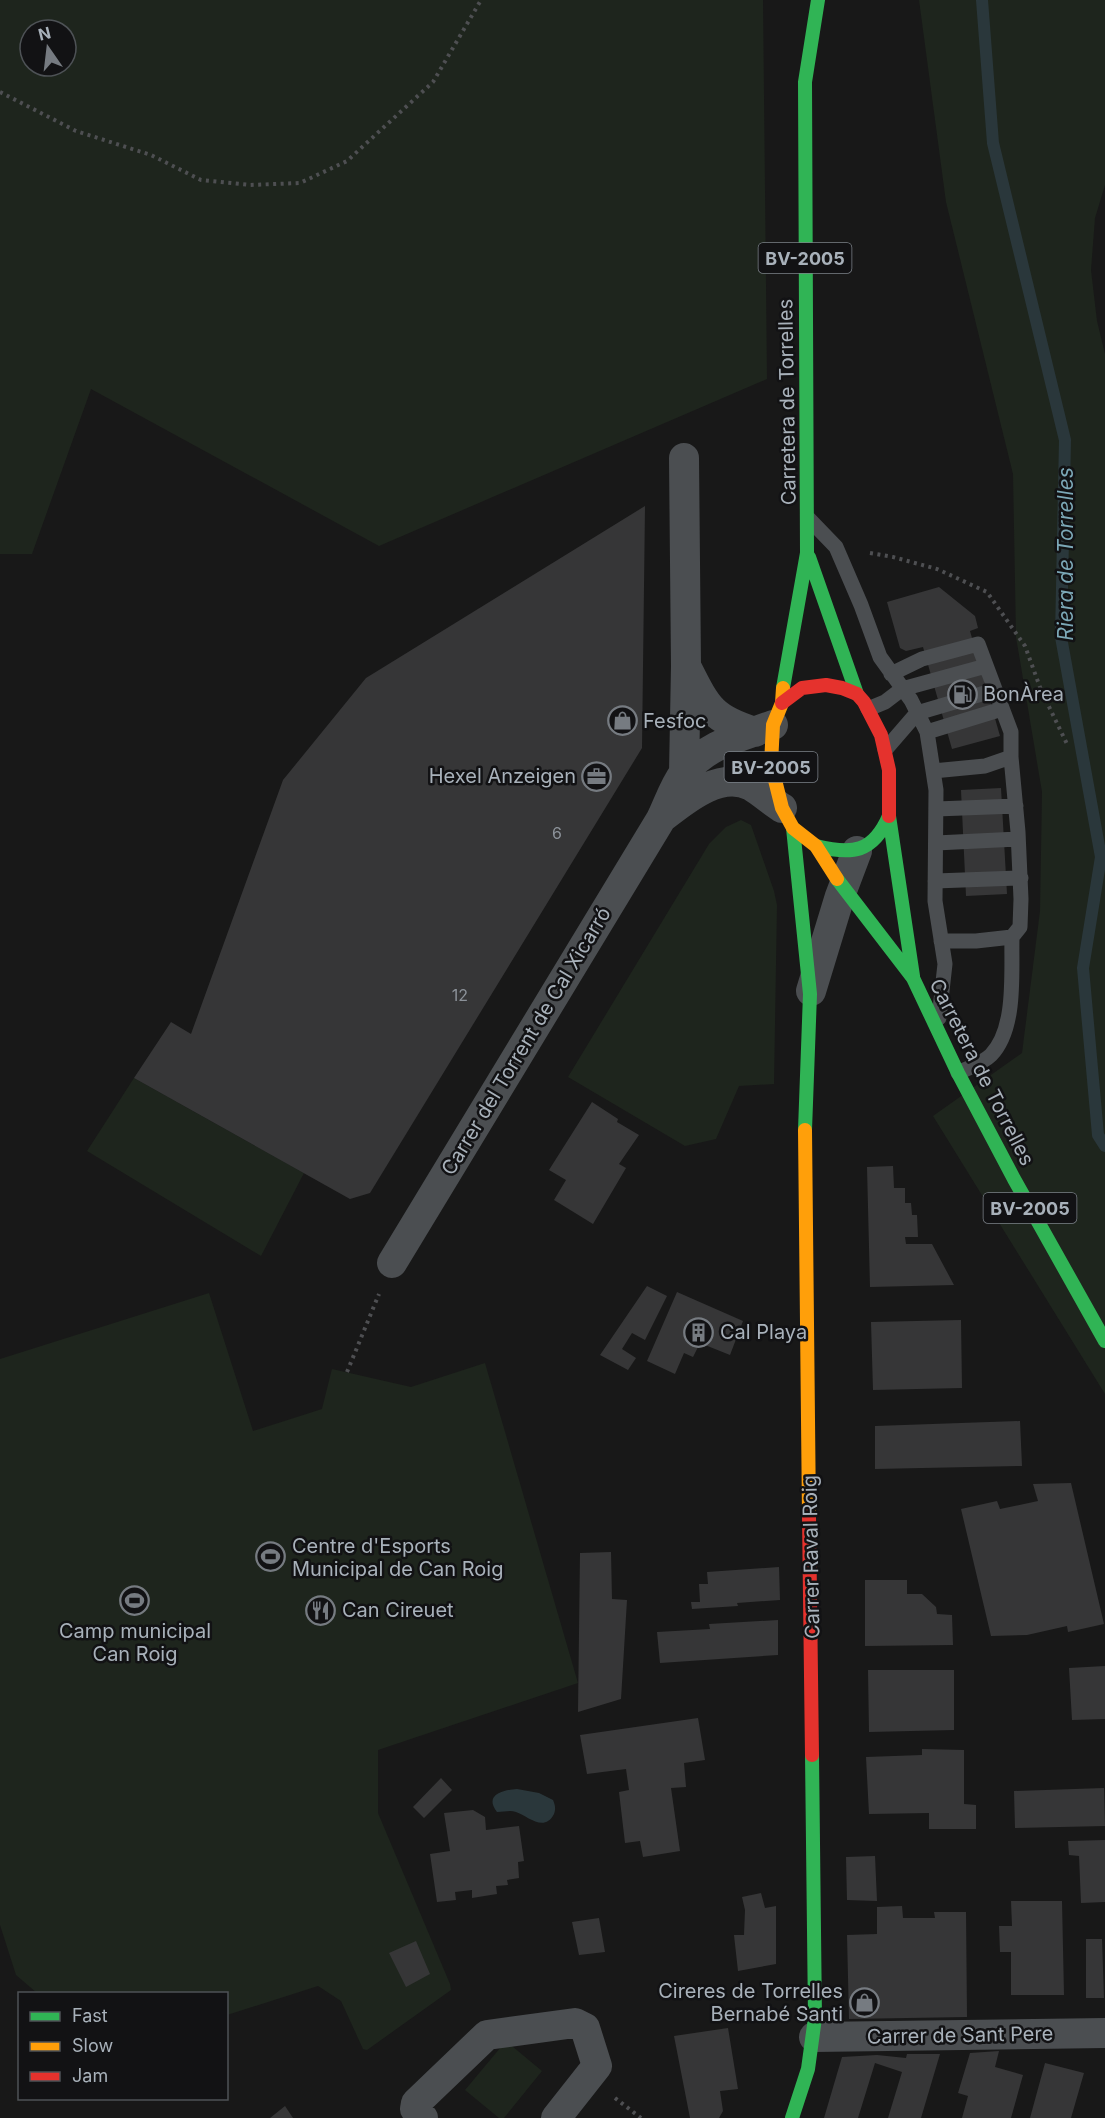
<svg xmlns="http://www.w3.org/2000/svg" width="1105" height="2118" viewBox="0 0 1105 2118" font-family="Inter,sans-serif">
<style>
.green{fill:#1e251d;fill-rule:evenodd}
.water{fill:#2a373b}
.lines{fill:none;stroke-linecap:round;stroke-linejoin:round}
.stream{stroke:#2a373b;stroke-width:12}
.building{fill:#363637}
.path{stroke:#4e4f52;stroke-width:4;stroke-dasharray:3 4.5;stroke-linecap:butt}
.lane{stroke:#4b4e51;stroke-width:15}
.street{stroke:#4b4e51;stroke-width:30}
.fast{stroke:#30b455;stroke-width:14}
.slow{stroke:#ff9f0a;stroke-width:14}
.jam{stroke:#e5322d;stroke-width:14}
.labels{text-anchor:middle;dominant-baseline:central;stroke-width:5;stroke-linejoin:round;paint-order:stroke}
.number-label{font-size:16px;fill:#8c9299}
.shield{fill:#121214;stroke:#7b8188;stroke-width:1.5}
.shield-label{font-size:18px;font-weight:bold;fill:#a8b1ba}
.street-label{font-size:20px;fill:#a8b1ba;stroke:#121214}
.poi-label{font-size:20px;fill:#a8b1ba;stroke:#121214;text-anchor:start}
.water-label{font-size:21px;font-style:italic;fill:#7ca8b7;stroke:#121214}
</style>
<rect width="100%" height="100%" fill="#181818"/>
<path class="green" d="M0 0H763L767 379 379 546 91 389 32 554H0ZM30 30H66V66H30Z
M919 0H1105V185L1095 218 1091 270 1097 321 1105 354V1394L933 1116 1022 1053 1040 911 1042 792 1016 637 1013 474 946 202Z
M741 820 751 825 774 891 777 905 774 1084 739 1086 716 1139 685 1146 568 1077 709 844 726 827Z
M134 1078 304 1173 261 1256 87 1151Z
M209 1293 253 1431 322 1409 332 1369 411 1387 485 1363 578 1683 378 1750V1813L450 1984 451 1990 367 2050 363 2049 341 2001 318 1986 227 2015 226 1994 37 1993 16 1975 0 1925V1359Z
M506 2041 542 2071 504 2118H499L465 2090Z"/>
<path class="water" d="M517 1789 539 1793 553 1800C555 1805 556 1808 554 1814 544 1833 528 1816 516 1812 510 1810 504 1812 497 1812 483 1794 505 1790 517 1789Z"/>
<g class="lines">
<path class="stream" d="M982 0 993 143 1065 440 1061 637 1101 857 1083 968 1098 1135 1105 1146"/>
</g>
<path class="building" d="M645 506 642 748 370 1193 350 1199 134 1078 171 1022 191 1034 283 780 366 678Z
M939 587 975 616 978 628 970 631 1000 736 952 749 923 647 906 651 900 648 887 602Z
M1001 788 1007 894 966 896 961 790Z
M592 1102 618 1119 617 1122 639 1135 619 1164 626 1168 593 1224 554 1200 566 1180 549 1170Z
M893 1166 894 1188H905V1203H911L912 1215H917L918 1237H905L906 1244H932L954 1285 870 1287 867 1167Z
M647 1286 667 1296 645 1340 632 1333 622 1349 636 1358 628 1370 600 1355Z
M677 1292 743 1321 730 1355 700 1343 693 1357 684 1353 675 1374 647 1361Z
M961 1320 962 1388 873 1390 871 1322Z
M1020 1421 1022 1466 875 1469V1426Z
M1071 1483 1104 1624 1068 1632 1067 1626 1027 1635 991 1636 961 1509 997 1501 1000 1509 1038 1501 1033 1484Z
M611 1552 612 1599 627 1600 621 1699 578 1712 580 1553Z
M779 1567 780 1600 737 1603 738 1606 692 1609 691 1602H700L699 1584H708L707 1572Z
M865 1580H907V1594H922L936 1607 937 1614 952 1615 953 1645 865 1646Z
M778 1620V1655L660 1663 657 1632 710 1629 709 1624Z
M1105 1666V1719L1072 1720 1069 1668Z
M868 1670H954V1730L869 1732Z
M698 1718 705 1760 684 1763 686 1787 671 1788 680 1851 643 1857 640 1841 625 1843 619 1792 629 1790 626 1769 587 1774 580 1735Z
M922 1749 964 1750V1804L976 1805V1829H929V1813L869 1814 866 1757 922 1755Z
M441 1778 452 1790 424 1818 413 1807Z
M1104 1788 1105 1826 1015 1828 1014 1791Z
M473 1810 485 1817 486 1830 519 1826 524 1861 518 1862 519 1878 507 1880 508 1885 496 1886 497 1894 472 1898V1890L455 1892 456 1900 437 1902 430 1854 450 1851 444 1813Z
M1105 1840V1902L1081 1903 1079 1856 1069 1855 1068 1841Z
M875 1856 877 1901 847 1900 846 1857Z
M761 1893 765 1908 776 1906V1964L738 1971 734 1935H744L745 1910 742 1897Z
M1011 1901H1062L1064 1995H1011V1952H1000L999 1926H1012Z
M902 1906 903 1918H935L934 1912H966L967 2017 849 2019 847 1935 877 1934V1907Z
M599 1918 605 1952 579 1955 572 1922Z
M1086 1939H1102L1104 1998H1086Z
M416 1941 430 1974 406 1987 389 1953Z
M728 2028 738 2089 720 2091 723 2111 719 2118H690L674 2036Z
M999 2051 995 2067 1023 2075 1011 2118H962L968 2096 958 2093 970 2053Z
M907 2054H940L921 2118H888L902 2072 875 2063 858 2118H824L842 2057 877 2055 906 2058Z
M1045 2063 1084 2073 1071 2118H1030Z
M285 2106 293 2118H270Z"/>
<g class="lines">
<path class="path" d="M0 92 76 131 151 155 201 180 250 185 300 183 347 161 433 82 481 0
M870 553 893 557 937 569 987 592 1025 646 1041 690 1067 744
M347 1372 379 1294
M615 2098 641 2118"/>
<path class="lane" d="M809 519 836 547 861 605 880 657 911 700 927 732 936 790 935 901 945 964 939 1018
M891 674 922 659 978 644 1011 732V757L985 766 933 771
M868 709 885 702 902 689 986 666
M927 732 1002 709
M885 750 917 713 995 690
M936 809 1016 806
M936 843 1018 839
M935 881 1021 878
M941 941H976L1012 937 1020 927 1021 899 1018 832 1011 757
M958 1073C968 1068 983 1063 991 1055 1017 1028 1011 971 1012 937"/>
<path class="street" d="M688 670C707 708 713 719 755 732
M684 773 686 666 684 458
M663 817C685 800 720 770 751 786 761 792 771 801 782 808
M811 991 840 896 857 851
M392 1263 661 819C668 805 674 786 684 773 706 744 741 737 773 725
M814 2037 1105 2033
M423 2118 415 2109 416 2103 487 2035 575 2023 585 2028 597 2066 556 2118"/>
<path class="fast" d="M809 557 857 694
M783 688 807 553 805 82 818 0
M889 816 913 976
M793 828 810 994 805 1130
M816 846C852 855 873 853 889 816
M837 879 913 978 958 1073 1014 1179 1105 1341
M792 2118 808 2069 815 2018 812 1755"/>
<path class="slow" d="M783 688 782 703 773 725 771 764 782 808 793 828 816 846 837 879
M805 1130 809 1516"/>
<path class="jam" d="M782 703 802 688 826 685 842 688 857 694 864 702 881 735 889 770V816
M809 1516 812 1755"/>
</g>
<defs>
<symbol id="fuel-ring" viewBox="-11 -11 22 22"><circle r="9.5" fill="#121214" stroke="#767b81" stroke-width="1.5"/><path d="M-5.5-6h7V0h2V4h1.3V-2.5L3-4.5l.8-.8L6-3V5H2.5V1h-1V6h-7ZM-4.2-4.7v3.2H.2V-4.7Z" fill="#767b81"/></symbol>
<symbol id="shop-ring" viewBox="-11 -11 22 22"><circle r="9.5" fill="#121214" stroke="#767b81" stroke-width="1.5"/><path d="M-5-2.5h2.3a2.7 3.5 0 0 1 5.4 0H5L5.5 6h-11ZM-1.5-2.5h3a1.5 2.3 0 0 0-3 0Z" fill="#767b81"/></symbol>
<symbol id="office-ring" viewBox="-11 -11 22 22"><circle r="9.5" fill="#121214" stroke="#767b81" stroke-width="1.5"/><path d="M-6-3h4V-5.5h4V-3h4V5H-6ZM-1-4.5V-3h2v-1.5ZM-6 0V1H6V0Z" fill="#767b81"/></symbol>
<symbol id="building-ring" viewBox="-11 -11 22 22"><circle r="9.5" fill="#121214" stroke="#767b81" stroke-width="1.5"/><path d="M-4-6H4V6H1V3H-1V6H-4ZM-2.5-4.3h1.7v1.8h-1.7ZM.8-4.3h1.7v1.8H.8ZM-2.5-1h1.7V.8h-1.7ZM.8-1h1.7V.8H.8Z" fill="#767b81"/></symbol>
<symbol id="stadium-ring" viewBox="-11 -11 22 22"><circle r="9.5" fill="#121214" stroke="#767b81" stroke-width="1.5"/><path d="M0-5a6.5 5 0 1 0 0 10a6.5 5 0 1 0 0-10ZM-3.5-1.8h7v3.6h-7Z" fill="#767b81"/></symbol>
<symbol id="restaurant-ring" viewBox="-11 -11 22 22"><circle r="9.5" fill="#121214" stroke="#767b81" stroke-width="1.5"/><path d="M-5-6h1v4h1v-4h1v4h1v-4h1v5L-1.5 .5V6h-2V.5L-5-1ZM5-6V6H3V1.5H1.5Q1.5-4 5-6Z" fill="#767b81"/></symbol>
</defs>
<g fill-rule="evenodd">
<use href="#fuel-ring" x="946" y="678" width="33" height="33"/>
<use href="#shop-ring" x="606" y="704" width="33" height="33"/>
<use href="#office-ring" x="580" y="760" width="33" height="33"/>
<use href="#building-ring" x="682" y="1316" width="33" height="33"/>
<use href="#stadium-ring" x="254" y="1540" width="33" height="33"/>
<use href="#stadium-ring" x="118" y="1584" width="33" height="33"/>
<use href="#restaurant-ring" x="304" y="1594" width="33" height="33"/>
<use href="#shop-ring" x="848" y="1986" width="33" height="33"/>
</g>
<g class="labels">
<g class="number-label">
<text x="557" y="833">6</text>
<text x="460" y="995">12</text>
</g>
<g class="shield">
<rect x="758.5" y="243" width="93" height="30" rx="4.5"/>
<rect x="724.5" y="752" width="93" height="30" rx="4.5"/>
<rect x="983.5" y="1193" width="93" height="30" rx="4.5"/>
</g>
<g class="shield-label">
<text x="805" y="258">BV-2005</text>
<text x="771" y="767">BV-2005</text>
<text x="1030" y="1208">BV-2005</text>
</g>
<g class="street-label">
<text transform="translate(787 402) rotate(-91)">Carretera de Torrelles</text>
<text transform="translate(526 1041) rotate(-59)">Carrer del Torrent de Cal Xicarró</text>
<text transform="translate(982 1072) rotate(63)">Carretera de Torrelles</text>
<text transform="translate(811 1557) rotate(-91)">Carrer Raval Roig</text>
<text transform="translate(960 2035) rotate(-1)">Carrer de Sant Pere</text>
</g>
<g class="poi-label">
<text x="983" y="694">BonÀrea</text>
<text x="643" y="721">Fesfoc</text>
<text x="576" y="776" text-anchor="end">Hexel Anzeigen</text>
<text x="720" y="1332">Cal Playa</text>
<text x="292" y="1546">Centre d'Esports<tspan x="292" dy="23">Municipal de Can Roig</tspan></text>
<text x="342" y="1610">Can Cireuet</text>
<text x="135" y="1631" text-anchor="middle">Camp municipal<tspan x="135" dy="23">Can Roig</tspan></text>
<text x="843" y="1991" text-anchor="end">Cireres de Torrelles<tspan x="843" dy="23">Bernabé Santi</tspan></text>
</g>
<g class="water-label">
<text transform="translate(1065 554) rotate(-90)">Riera de Torrelles</text>
</g>
</g>
<rect x="18" y="1992" width="210" height="108" fill="#121214" stroke="#4e5256" stroke-width="1.5"/>
<rect x="30" y="2012" width="30" height="9" fill="#30b455" stroke="#4e5256" stroke-width="1.5"/>
<text x="72" y="2022" font-size="18" fill="#a8b1ba">Fast</text>
<rect x="30" y="2042" width="30" height="9" fill="#ff9f0a" stroke="#4e5256" stroke-width="1.5"/>
<text x="72" y="2052" font-size="18" fill="#a8b1ba">Slow</text>
<rect x="30" y="2072" width="30" height="9" fill="#e5322d" stroke="#4e5256" stroke-width="1.5"/>
<text x="72" y="2082" font-size="18" fill="#a8b1ba">Jam</text>
<g transform="translate(48 48) rotate(346)"><circle r="28" fill="#121214" stroke="#4e5256" stroke-width="1.5"/>
<path d="M0-4.5L10 22L0 15L-10 22Z" fill="#767b81"/>
<text y="-9" font-size="16" font-weight="bold" text-anchor="middle" fill="#a8b1ba">N</text>
</g>
</svg>
